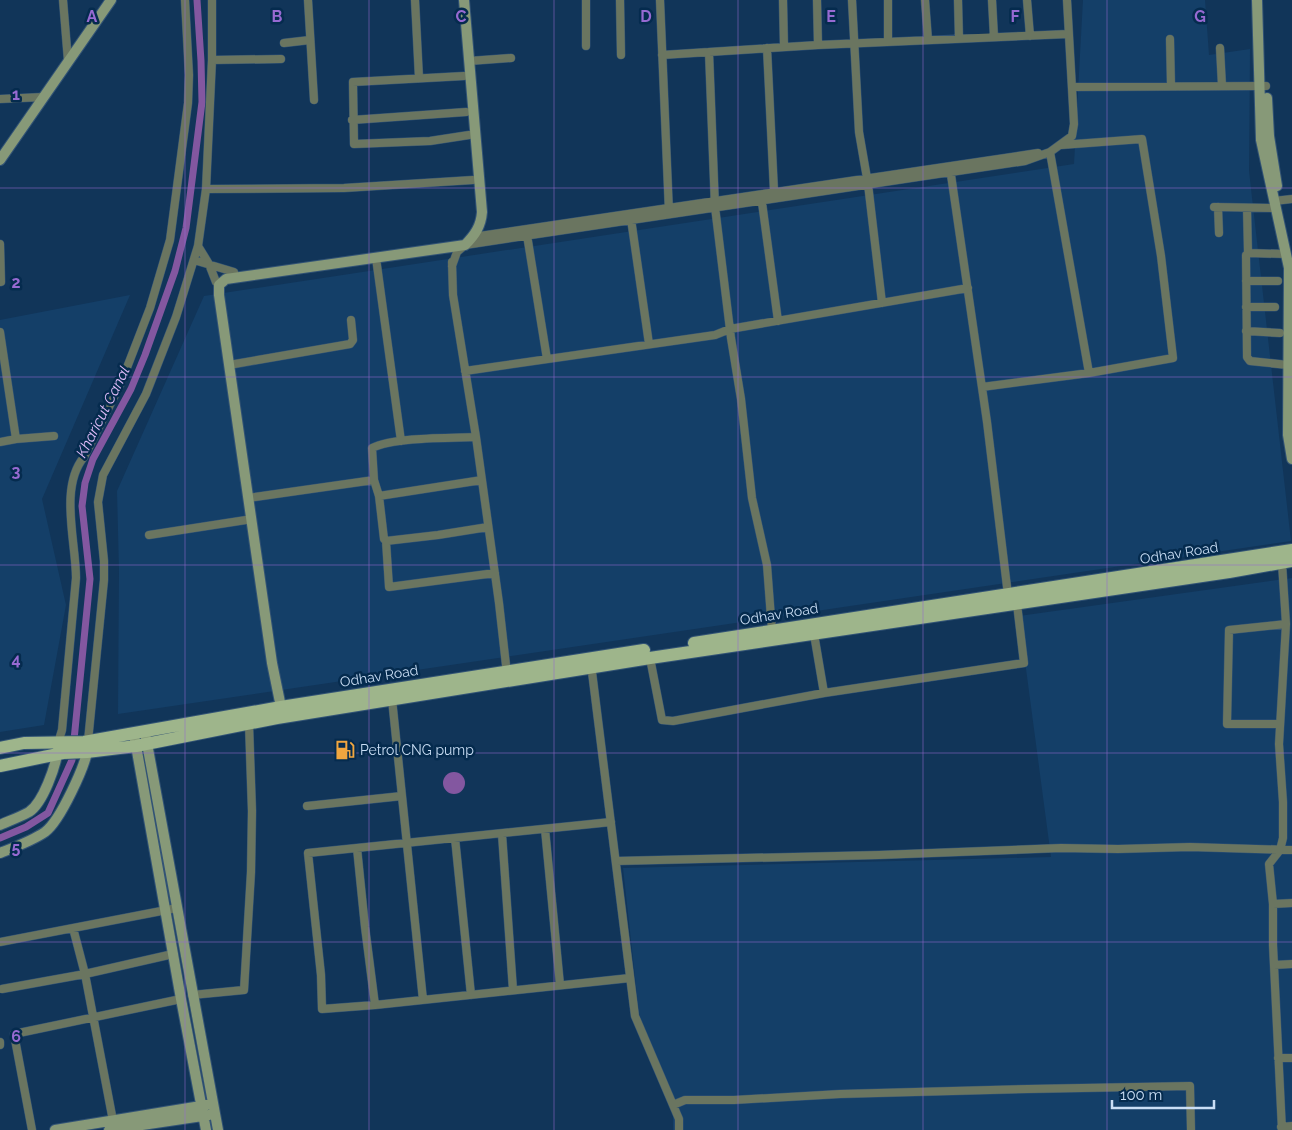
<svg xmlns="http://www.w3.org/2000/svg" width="1292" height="1130" viewBox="0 0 1292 1130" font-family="Raleway,sans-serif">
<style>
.built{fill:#143f68}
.water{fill:#8357a0}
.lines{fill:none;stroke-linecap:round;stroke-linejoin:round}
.canal{stroke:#8357a0;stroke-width:7}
.street-casing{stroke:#325375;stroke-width:9}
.secondary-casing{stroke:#325375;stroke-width:12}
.primary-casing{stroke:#325375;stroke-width:14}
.street{stroke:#6a7560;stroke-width:8}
.secondary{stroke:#879978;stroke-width:10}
.primary{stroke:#9eb58b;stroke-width:12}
.grid{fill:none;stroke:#976ad2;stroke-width:1;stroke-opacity:0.55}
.labels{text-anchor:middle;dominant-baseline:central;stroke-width:5;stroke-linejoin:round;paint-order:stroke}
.street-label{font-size:14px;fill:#cadef5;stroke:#052b4e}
.poi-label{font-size:14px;fill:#cadef5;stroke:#052b4e;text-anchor:start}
.water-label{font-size:15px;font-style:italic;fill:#e1bdfa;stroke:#052b4e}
.grid-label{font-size:16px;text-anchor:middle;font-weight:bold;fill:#976ad2;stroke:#052b4e;stroke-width:5;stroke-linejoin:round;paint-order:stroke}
</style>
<rect width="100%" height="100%" fill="#113559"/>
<path class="built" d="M1083 0H1205L1209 55 1250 49 1249 171 1291 541 118 714 119 570 117 491 204 296 1074 164Z
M130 295 42 499 66 605 44 725 0 732V320Z
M1292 578V1130H673V1114L639 1013 623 868 1051 857 1019 616Z"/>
<path class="water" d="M443 783a11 11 0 1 1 22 0a11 11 0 1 1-22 0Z"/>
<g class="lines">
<path class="canal" d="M0 838 26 827 48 813 72 760 90 579 82 506 85 483 93 459 131 389 145 355 175 271 186 228 202 102 201 61 197 0"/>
<defs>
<path id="street" d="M63 0 68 61
M308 0 314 100
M415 0 419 78
M586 0V46
M620 0 621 55
M660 0 669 212
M783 0 784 47
M817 0 818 45
M852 0 859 132 868 184 882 303
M888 0V42
M925 0 928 40
M958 0 959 39
M992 0 994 37
M1027 0 1030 36
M1170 39 1171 86
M284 43 310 40
M767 48 774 191
M1220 48 1222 86
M709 52 715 207 731 338 741 399 752 498 767 565 772 631
M662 55 818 45 1068 34
M212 60 281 59
M469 61 511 58
M464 76 353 82 354 144 430 141 469 135
M1072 87 1266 86
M0 99 43 97
M352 120 466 112
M1050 152 1089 373
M950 168 987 422 1008 595
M206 189 344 188 473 180
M761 195 778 321
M1274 201 1292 199
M1214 207 1275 208
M1218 207 1219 233
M1247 208 1248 253
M631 219 649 344
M527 235 547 359
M473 237 1038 153
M0 244 1 282
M198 246 209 264 216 282 219 285
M1286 254 1248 253 1246 255 1247 357 1250 361 1288 365
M376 258 401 441
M194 260 234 272 235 278
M452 262 453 295 476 437 499 603 507 674
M452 266 457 252 465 245 1025 161 1050 152 1072 136 1074 124 1067 0
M1246 281H1278
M1246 307H1275
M1246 331 1280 333
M0 332 16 439 54 436
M229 365 350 344 353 340 351 320
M465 371 715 335 730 329 968 288
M982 387 1089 373 1173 358 1161 256 1142 139 1061 145
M476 437C449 438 394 437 372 448L374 480 379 496 384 539 386 541 438 535 488 527
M0 442 16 439
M379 496 482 480
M248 498 374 480
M149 535 246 520
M386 541 389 587 495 573
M650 658 662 720 673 721 824 693 814 634
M591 664 635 1016 679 1119V1130
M824 693 1024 663 1017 604
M392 699 423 1000
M1280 724H1227L1229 630 1286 624
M88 741 104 580V561L98 502 103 475 146 394 176 317 198 246 206 189 212 60V0
M58 743 62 730 76 578C76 542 59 487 84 457L121 383 150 308 170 240 188 103 189 75 185 0
M307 806 402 796
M611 822 308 853 321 975 322 1009 375 1005 630 978
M545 829 560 985
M502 834 513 990
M455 838 471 995
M357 848 365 927 375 1005
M616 861 879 855 1061 848 1118 849 1190 847 1292 850
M1273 904 1292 903
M73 928 85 974 173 954
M0 942 177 908
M1274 965 1292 964
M2 989 85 974 114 1126
M192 995 244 990 251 872 252 811 249 724
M0 1042V1045
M1278 1058H1292
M673 1105 685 1100H734L840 1094 1028 1089 1190 1086 1191 1130
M1281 1127 1292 1126
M32 1130 14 1034 181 999
M1282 1130 1273 945V904L1269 864 1280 850 1283 838V802L1279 744 1286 624 1282 563"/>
<path id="secondary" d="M1257 0 1261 140 1289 268 1288 435 1292 459
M1267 98 1269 136 1277 186
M0 160 111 0
M282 712 272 663 219 295V285L226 279 465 245C475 235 481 226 482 212L464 0
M146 738 218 1130
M135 740 181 999 206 1130
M0 825C9 821 20 817 29 812 43 803 56 766 58 749
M0 853C15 847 32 841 45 832 60 821 86 765 88 747
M55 1130 207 1105
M109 1130 209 1115"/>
<path id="primary" d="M694 643 1292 550
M0 748 24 743 84 742 281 707 644 650
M0 766 63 753 87 752 136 746 277 718 650 658 1229 572 1292 561"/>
</defs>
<use href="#street" class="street-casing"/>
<use href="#secondary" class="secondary-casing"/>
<use href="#primary" class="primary-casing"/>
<use href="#street" class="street"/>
<use href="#secondary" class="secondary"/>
<use href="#primary" class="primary"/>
</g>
<path class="grid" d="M185 0V1130M369 0V1130M554 0V1130M738 0V1130M923 0V1130M1107 0V1130M0 188H1292M0 377H1292M0 565H1292M0 753H1292M0 942H1292"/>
<defs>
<symbol id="fuel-bare" viewBox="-9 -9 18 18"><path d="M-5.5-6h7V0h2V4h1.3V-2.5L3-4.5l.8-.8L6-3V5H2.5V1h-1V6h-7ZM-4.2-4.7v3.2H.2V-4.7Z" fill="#f1a63f" stroke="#052b4e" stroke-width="2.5" paint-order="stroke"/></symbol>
</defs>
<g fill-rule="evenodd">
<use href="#fuel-bare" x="331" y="736" width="28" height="28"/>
</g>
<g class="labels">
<g class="street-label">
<text transform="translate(1179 553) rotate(-9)">Odhav Road</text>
<text transform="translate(779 614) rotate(-9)">Odhav Road</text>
<text transform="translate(379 676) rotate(-9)">Odhav Road</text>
</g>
<g class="poi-label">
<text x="360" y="750">Petrol CNG pump</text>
</g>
<g class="water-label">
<text transform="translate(103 412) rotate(-63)">Kharicut Canal</text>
</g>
</g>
<g class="grid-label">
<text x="92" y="22">A</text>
<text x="277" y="22">B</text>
<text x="461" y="22">C</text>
<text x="646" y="22">D</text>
<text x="831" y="22">E</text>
<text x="1015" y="22">F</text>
<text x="1200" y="22">G</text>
<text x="16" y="100">1</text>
<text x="16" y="288">2</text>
<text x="16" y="477">3</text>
<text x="16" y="665">4</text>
<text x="16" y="853">5</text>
<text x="16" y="1042">6</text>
</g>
<path d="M1112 1100v8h102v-8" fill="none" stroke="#cadef5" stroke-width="2.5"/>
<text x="1120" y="1100" font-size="15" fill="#cadef5" stroke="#052b4e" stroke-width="4" paint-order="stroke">100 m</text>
</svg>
